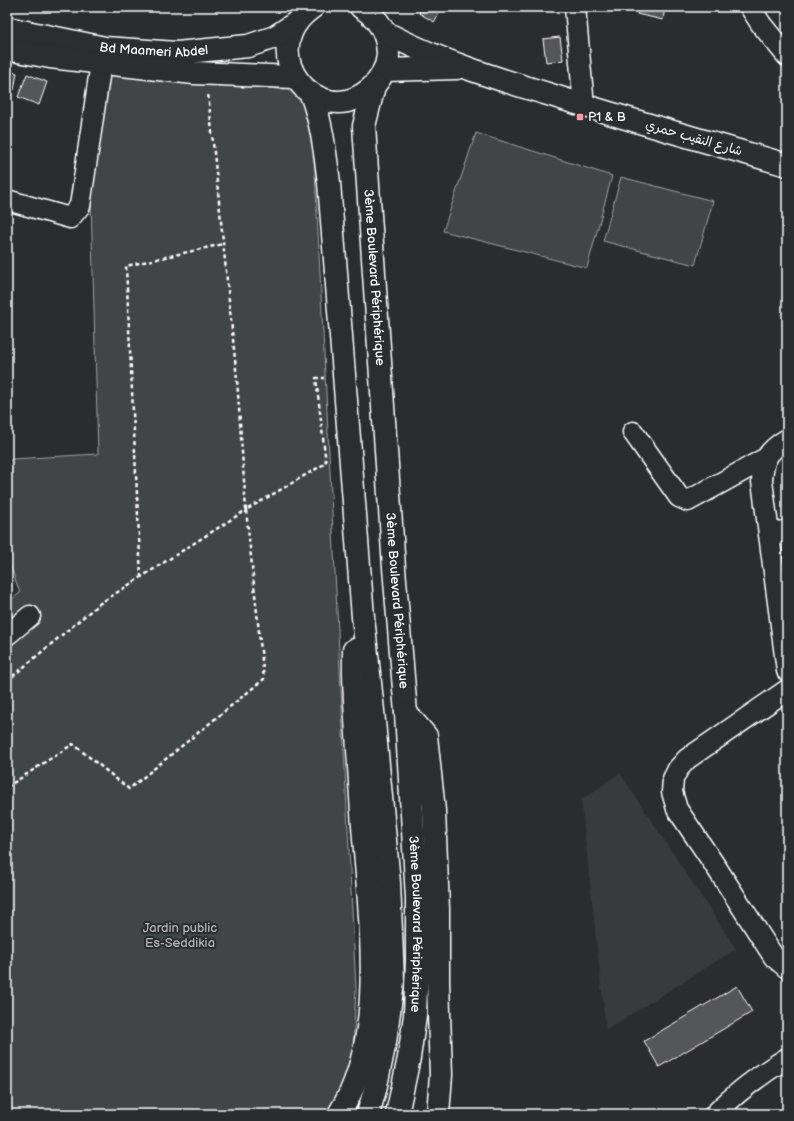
<svg xmlns="http://www.w3.org/2000/svg" width="794" height="1121" viewBox="0 0 794 1121" font-family="'Balsamiq Sans','Playpen Sans Arabic',sans-serif">
<style>
.built{fill:#373a3b}
.green{fill:#414445;stroke:#a0a2a2}
.building{fill:#555758;stroke:#fff}
.lines{fill:none;stroke-linecap:round;stroke-linejoin:round}
.minor-casing{stroke:#fff;stroke-width:23}
.major-casing{stroke:#fff;stroke-width:25}
.path{stroke:#fff;stroke-width:2.5;stroke-dasharray:4 3;stroke-linecap:butt}
.minor{stroke:#2a2d2e;stroke-width:20}
.major{stroke:#2a2d2e;stroke-width:22}
.poi-dot{fill:#ff9aa2;stroke:#2a2d2e;stroke-width:1.5}
.labels{text-anchor:middle;dominant-baseline:central;stroke-width:4;stroke-linejoin:round;paint-order:stroke}
.street-label{font-size:13px;fill:#fff;stroke:#2a2d2e}
.poi-label{font-size:13px;fill:#fff;stroke:#2a2d2e;text-anchor:start}
.park-label{font-size:13px;fill:#b3b4b5;stroke:#2a2d2e}
</style>
<rect width="100%" height="100%" fill="#2a2d2e"/>
<filter id="ink" filterUnits="userSpaceOnUse"><feTurbulence type="fractalNoise" baseFrequency=".025" numOctaves="2"/><feDisplacementMap in="SourceGraphic" scale="8" xChannelSelector="R" yChannelSelector="G"/><feConvolveMatrix kernelMatrix="1 2 1 2 8 2 1 2 1" color-interpolation-filters="sRGB"/></filter>
<g filter="url(#ink)">
<path class="built" d="M620 773 736 949 606 1030 581 800Z"/>
<path class="green" d="M101 63 311 94 356 989 352 1067 334 1114H7V603L20 593 7 556V464L12 459 98 454 91 200Z
M476 133 612 176 587 268 443 231Z
M621 177 713 201 695 265 603 241Z"/>
<path class="building" d="M422 7H443L434 22 419 13Z
M639 7H665L663 20 637 14Z
M560 37 563 60 546 62 543 39Z
M7 71 17 73 14 90 7 89Z
M27 74 47 82 39 105 18 97Z
M737 986 752 1012 659 1067 644 1041Z"/>
<g class="lines">
<defs>
<path id="minor" d="M575 7 584 106
M750 7 761 24 787 56
M7 200 70 218 80 206 101 63
M633 432 679 497 688 501 766 458
M787 439C768 451 763 458 762 481L787 671
M769 535 787 530
M7 635 30 616
M787 690 687 759 678 769 673 779 672 792 677 809 718 870 774 957 787 968
M715 1114C737 1092 761 1074 787 1058"/>
<g id="major">
<path d="M313 7C250 50 318 134 370 89 380 81 387 68 388 55 388 34 379 18 361 7"/>
<path id="s1" d="M7 28 105 48 177 53 248 46 275 37 296 23"/>
<path d="M384 32C437 60 494 78 551 95 629 120 708 142 787 165"/>
<path d="M7 49 50 57 194 73 294 77"/>
<path d="M384 70 457 68"/>
<path id="s2" d="M374 86 364 126 394 568 406 713 417 898V960L415 1015 409 1058 397 1114"/>
<path d="M311 94C322 123 325 152 329 183L363 617 373 711 389 883 393 981 385 1042 375 1090 368 1114"/>
<path d="M406 713 426 736 434 811 438 909V981L441 1075 438 1114"/>
<path d="M339 1114C385 1042 371 932 365 850 362 817 360 784 358 750 356 717 353 684 354 650"/>
</g>
</defs>
<use href="#minor" class="minor-casing"/>
<use href="#major" class="major-casing"/>
<path class="path" d="M141 578 126 266 223 244
M7 681 99 604 246 510 237 379 208 93
M7 787 73 744 129 789 264 679 246 510 326 463 316 378H324"/>
<use href="#minor" class="minor"/>
<use href="#major" class="major"/>
</g>
</g>
<rect class="poi-dot" x="576" y="113" width="8" height="8" rx="2"/>
<g class="labels">
<g class="street-label">
<text stroke="none"><textPath href="#s1" startOffset="149">Bd Maameri Abdel</textPath></text>
<text transform="translate(694 138) rotate(16)">شارع النقيب حمري</text>
<text stroke="none"><textPath href="#s2" startOffset="193">3ème Boulevard Périphérique</textPath></text>
<text stroke="none"><textPath href="#s2" startOffset="517">3ème Boulevard Périphérique</textPath></text>
<text stroke="none"><textPath href="#s2" startOffset="841">3ème Boulevard Périphérique</textPath></text>
</g>
<g class="poi-label">
<text x="588" y="117">P1 &amp; B</text>
</g>
<g class="park-label">
<text x="180" y="928">Jardin public<tspan x="180" dy="15">Es-Seddikia</tspan></text>
</g>
</g>
<rect width="794" height="1121" fill="none" stroke="#2a2d2e" stroke-width="24"/>
<rect x="12" y="12" width="770" height="1097" fill="none" stroke="#fff" stroke-width="1.5" filter="url(#ink)"/>
</svg>
